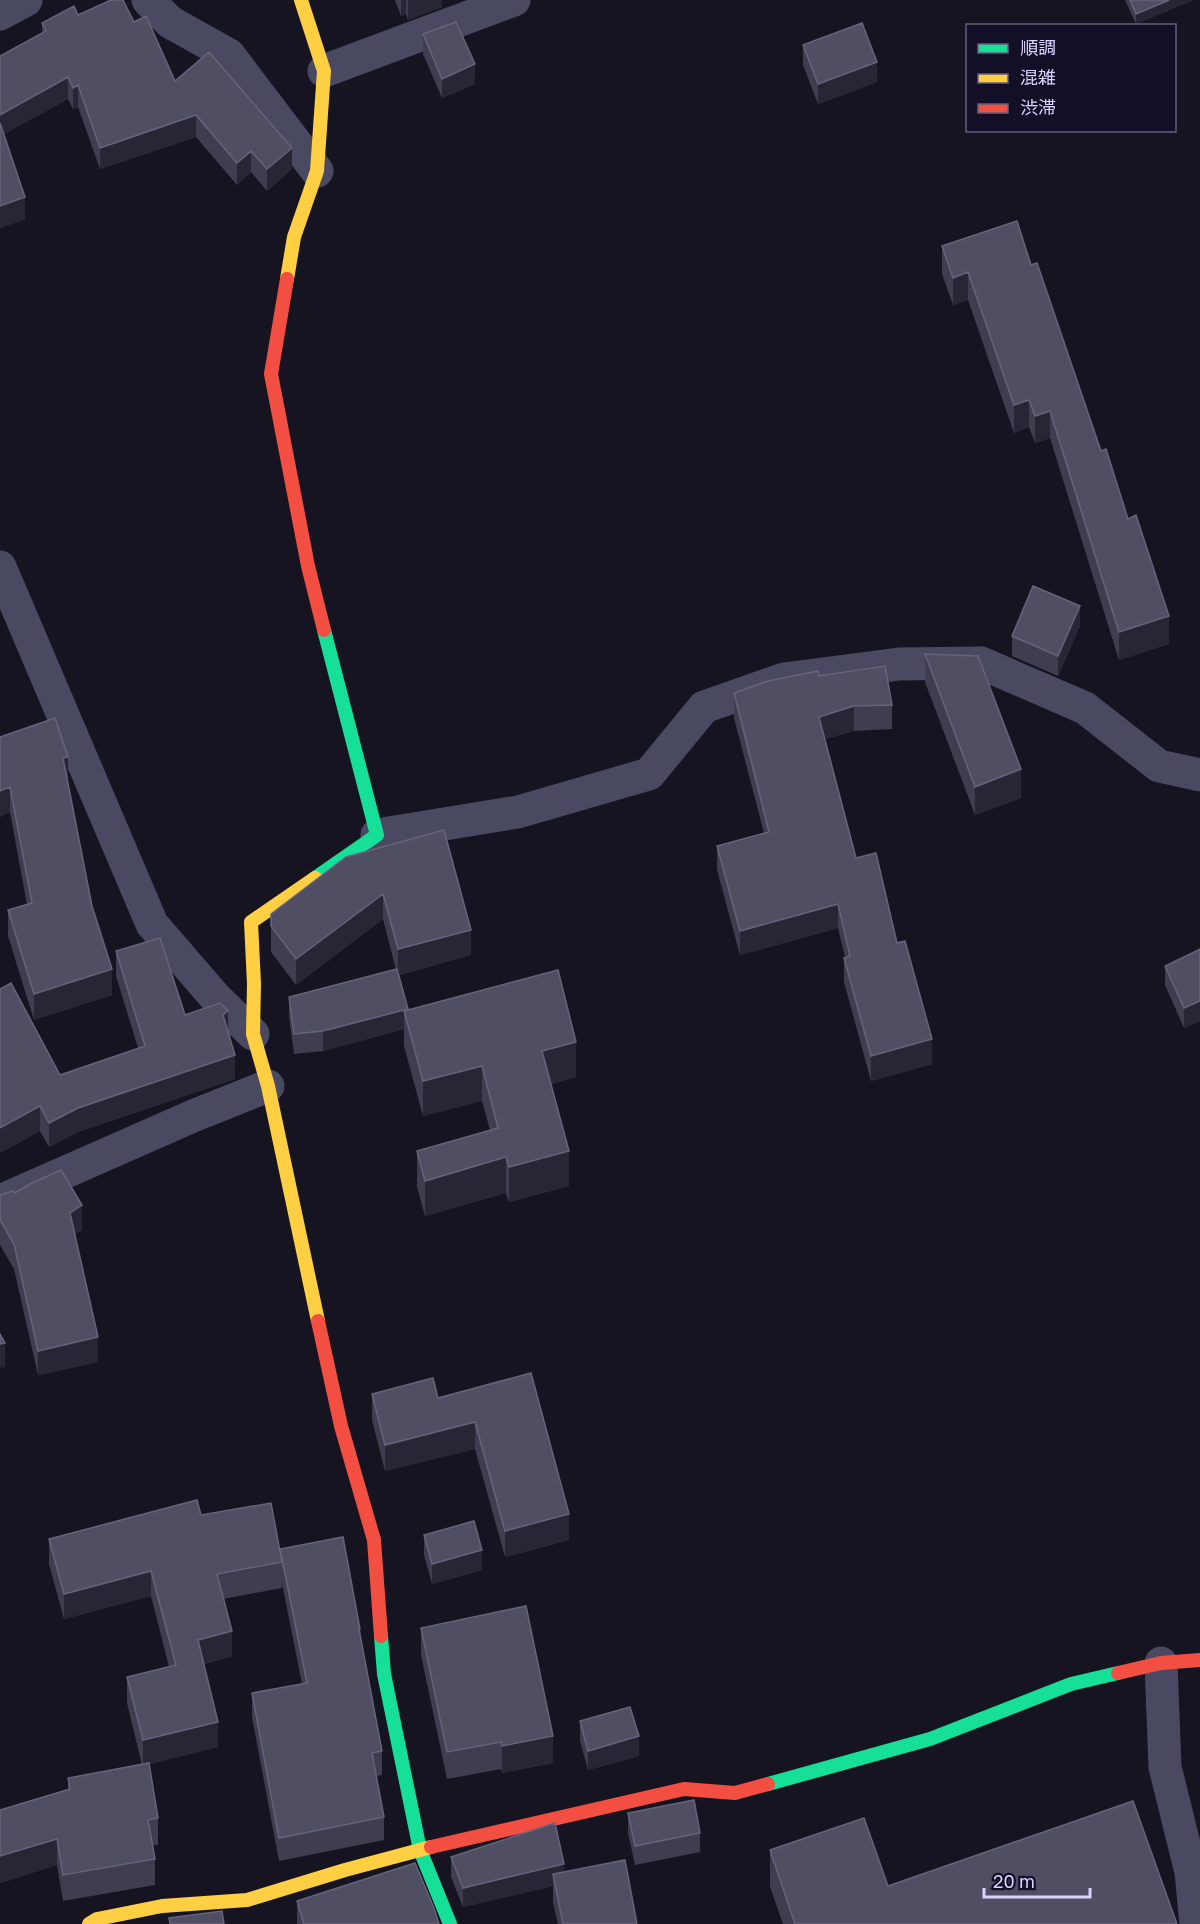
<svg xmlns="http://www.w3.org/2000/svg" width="1200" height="1924" viewBox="0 0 1200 1924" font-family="'Golos Text','Noto Sans JP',sans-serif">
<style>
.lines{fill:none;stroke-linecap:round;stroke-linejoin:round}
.street{stroke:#4a4962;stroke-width:33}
.fast{stroke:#16e098;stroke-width:14}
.slow{stroke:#ffcf43;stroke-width:14}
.jam{stroke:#f24e42;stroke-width:14}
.wall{fill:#403d50}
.shaded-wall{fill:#282635}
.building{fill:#504e63;stroke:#66637b;stroke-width:1.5}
</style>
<rect width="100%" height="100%" fill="#161421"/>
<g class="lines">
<path class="street" d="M148 0 170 22 229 55 317 171
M0 14 26 0
M324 71 514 0
M0 567 152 924 215 997 253 1034
M377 835 518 812 649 774 704 707 784 679 899 664 981 663 1085 708 1159 766 1200 775
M0 1201 193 1116 268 1086
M1161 1663 1165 1767 1191 1872 1196 1924"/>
<path class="fast" d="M315 878 377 835 324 630
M381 1636 384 1674 420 1850 450 1924
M768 1784 930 1739 1071 1684 1118 1673"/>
<path class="slow" d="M287 279 294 237 317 171 324 71 301 0
M315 878 251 922 254 984 253 1034 268 1086 318 1321
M89 1924 97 1919 162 1906 247 1900 345 1870 431 1847"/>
<path class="jam" d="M287 279 271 374 308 566 324 630
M318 1321 341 1426 374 1540 381 1636
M1118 1673 1161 1663 1200 1660
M431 1847 684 1789 735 1793 768 1784"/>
</g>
<path class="wall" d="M395 0H442V7L408 20 406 14 401 16Z
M1125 0H1193L1136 24Z
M78 15 134 22 175 81 292 169 267 191 251 172 237 185 196 137 100 169 78 107 73 109 68 99 4 134 25 219 0 228V56L42 33V23Z
M423 34 475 84 442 98 423 54Z
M803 45 877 82 818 104 803 65Z
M942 246 1031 265 1101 451 1128 519 1169 644 1119 660 1050 438 1035 443 1029 427 1014 433 968 300 953 305 942 274Z
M1080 626 1058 676 1012 656V636Z
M925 654 1021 798 975 815 925 682Z
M819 676 892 705V729L854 731 825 739 856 858 897 943 932 1064 871 1081 844 982V958L845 957 838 928 740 955 717 870V846L764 833 734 718V693Z
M0 737 68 781 92 906 112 995 34 1020 8 936V910L27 905 10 812Z
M346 857 471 955 399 975 408 1010 576 1077 551 1084 569 1186 509 1202 506 1193 425 1216 417 1187V1151L490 1130 482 1101 423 1116 404 1046V1029L323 1051 294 1054 289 1017V997L396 970 383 919 296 985 271 952V914Z
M1200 949V1021L1184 1028 1165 985V966Z
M116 951 185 1015 228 1032 235 1079 78 1132 49 1147 40 1131 0 1153V989L60 1075 138 1048 116 976Z
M15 1193 82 1230 75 1234 98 1362 38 1375 14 1269 0 1245V1195Z
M531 1373 569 1540 505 1557 475 1449 385 1471 372 1420V1394L438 1398Z
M201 1515 280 1551 360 1629V1638L382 1751V1775L376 1776 384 1817V1840L279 1861 252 1717V1693L302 1684 282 1583V1588L223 1599 232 1656 204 1664 218 1747 149 1764 158 1818V1845H153L155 1859V1885L63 1901 57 1865 0 1883V1810L68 1790V1778L142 1765 127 1703V1677L169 1667 151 1596 64 1619 49 1564V1539Z
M424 1535 482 1570 432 1584 424 1555Z
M421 1628 553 1763 502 1773 501 1769 447 1779 421 1655Z
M580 1721 639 1756 588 1770 580 1741Z
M628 1813 700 1833V1852L635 1865 628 1833Z
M770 1850 888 1886 1177 1924H783L770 1887Z
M451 1857 564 1872 637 1924H558L553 1903V1886L463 1907 451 1877Z
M297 1901 439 1924H297Z"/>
<path class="shaded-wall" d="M401 0H406V14L401 16Z
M408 0H442V7L408 20Z
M1169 0H1193L1136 24V14Z
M877 62V82L818 104V84Z
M475 64V84L442 98V79Z
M68 77V99L0 136V115Z
M78 85V107L73 109V88Z
M196 115V137L100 169V148Z
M292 148V169L267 191V169Z
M251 151V172L237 185V163Z
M25 197V219L0 228V206Z
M968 272V300L953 305V278Z
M1029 400V427L1014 433V405Z
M1050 411V438L1035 443V416Z
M1080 606V626L1058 676V656Z
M1169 616V644L1119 660V632Z
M854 706V731L819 741V717Z
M68 757V782L63 758Z
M1021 769V798L975 815V787Z
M10 787V812L0 817V791Z
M383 894V919L296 985V959Z
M838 904V928L740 955V931Z
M471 930V955L398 975V949Z
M112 969V995L34 1020V994Z
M1200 1001V1021L1184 1028V1008Z
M408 1009V1027L404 1011V1029L323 1051V1031Z
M228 1011V1036L223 1015Z
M932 1039V1064L871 1081V1056Z
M576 1042V1077L542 1086V1051Z
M235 1055V1079L78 1132 49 1147V1123L78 1108Z
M482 1066V1101L423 1116V1081Z
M40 1106V1131L0 1153V1128Z
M569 1151V1186L509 1202V1167Z
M506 1157V1193L425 1216V1181Z
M82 1205V1230L70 1237V1213Z
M98 1337V1362L38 1375V1351Z
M5 1343V1367L0 1368V1344Z
M475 1422V1449L385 1471V1445Z
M569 1514V1540L505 1557V1531Z
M482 1550V1570L432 1584V1564Z
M151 1571V1596L64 1619V1594Z
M232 1631V1656L198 1665V1640Z
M218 1722V1747L143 1766V1740Z
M553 1736V1763L502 1773V1746Z
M639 1736V1756L588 1770V1751Z
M57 1839V1865L0 1883V1856Z
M564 1864V1884L553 1874V1886L463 1907V1888Z"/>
<path class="building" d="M111 0H123L134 22 146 16 175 81 209 52 292 148 267 169 251 151 237 163 196 115 100 148 78 85 73 88 68 77 0 115V56L46 31 42 23 74 6 78 15Z
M1130 0H1169L1136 14Z
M456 22 475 64 442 79 423 34Z
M862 23 877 62 818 84 803 45Z
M0 123 25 197 0 206Z
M1017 221 1031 265 1037 263 1101 451 1106 449 1128 519 1136 515 1169 616 1119 632 1050 411 1035 416 1029 400 1014 405 968 272 953 278 942 246Z
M1033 586 1080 606 1058 656 1012 636Z
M925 654 978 656 1021 769 975 787Z
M885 666 892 705 854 706 819 717 856 858 876 853 897 943 905 941 932 1039 871 1056 844 958 850 956 838 904 740 931 717 846 769 832 734 693 768 681 818 671 819 676Z
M55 718 68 757 63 758 92 906 112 969 34 994 8 910 32 903 10 787 0 791V737Z
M444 830 471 930 398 949 383 894 296 959 271 926V914L346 857Z
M160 938 185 1015 220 1003 228 1011 223 1015 235 1055 78 1108 49 1123 40 1106 0 1128V989L11 983 60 1075 145 1046 116 951Z
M1200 949V1001L1184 1008 1165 966Z
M397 969 408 1009 323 1031 294 1034 289 997Z
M558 970 576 1042 542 1051 569 1151 509 1167 506 1157 425 1181 417 1151 498 1128 482 1066 423 1081 404 1011Z
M61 1170 82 1205 70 1213 98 1337 38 1351 14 1244 0 1220V1195L13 1191 15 1193 32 1183Z
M0 1334 5 1343 0 1344Z
M531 1373 569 1514 505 1531 475 1422 385 1445 372 1394 433 1378 438 1398Z
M197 1500 201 1515 271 1503 282 1562 217 1574 232 1631 198 1640 218 1722 143 1740 127 1677 176 1665 151 1571 64 1594 49 1539Z
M474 1521 482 1550 432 1564 424 1535Z
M343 1537 360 1629H359L382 1751 372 1753 384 1817 279 1838 252 1693 307 1683 280 1549Z
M526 1606 553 1736 502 1746 501 1742 447 1752 421 1628Z
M630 1707 639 1736 588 1751 580 1721Z
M149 1763 158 1818 148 1820 155 1859 63 1875 57 1839 0 1856V1810L70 1789 68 1778Z
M694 1800 700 1833 635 1846 628 1813Z
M1133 1801 1177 1924H795L770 1850 864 1818 888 1886Z
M555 1823 564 1864 463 1888 451 1857Z
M625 1860 637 1924H563L553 1874Z
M415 1863 434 1908 439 1924H304L297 1901Z
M222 1911 224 1924H170L169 1918Z"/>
<rect x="966" y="24" width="210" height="108" fill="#130f26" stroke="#625e7d" stroke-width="1.5"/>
<rect x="978" y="44" width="30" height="9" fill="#16e098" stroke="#625e7d" stroke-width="1.5"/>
<text x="1020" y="54" font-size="18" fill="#d9d4ff">順調</text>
<rect x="978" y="74" width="30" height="9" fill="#ffcf43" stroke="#625e7d" stroke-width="1.5"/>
<text x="1020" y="84" font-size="18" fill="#d9d4ff">混雑</text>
<rect x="978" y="104" width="30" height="9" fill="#f24e42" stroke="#625e7d" stroke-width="1.5"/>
<text x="1020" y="114" font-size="18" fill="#d9d4ff">渋滞</text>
<path d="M984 1888v9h106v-9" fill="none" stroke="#d9d4ff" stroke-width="3"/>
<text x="993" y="1888" font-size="18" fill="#d9d4ff" stroke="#130f26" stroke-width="4.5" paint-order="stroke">20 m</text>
</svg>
